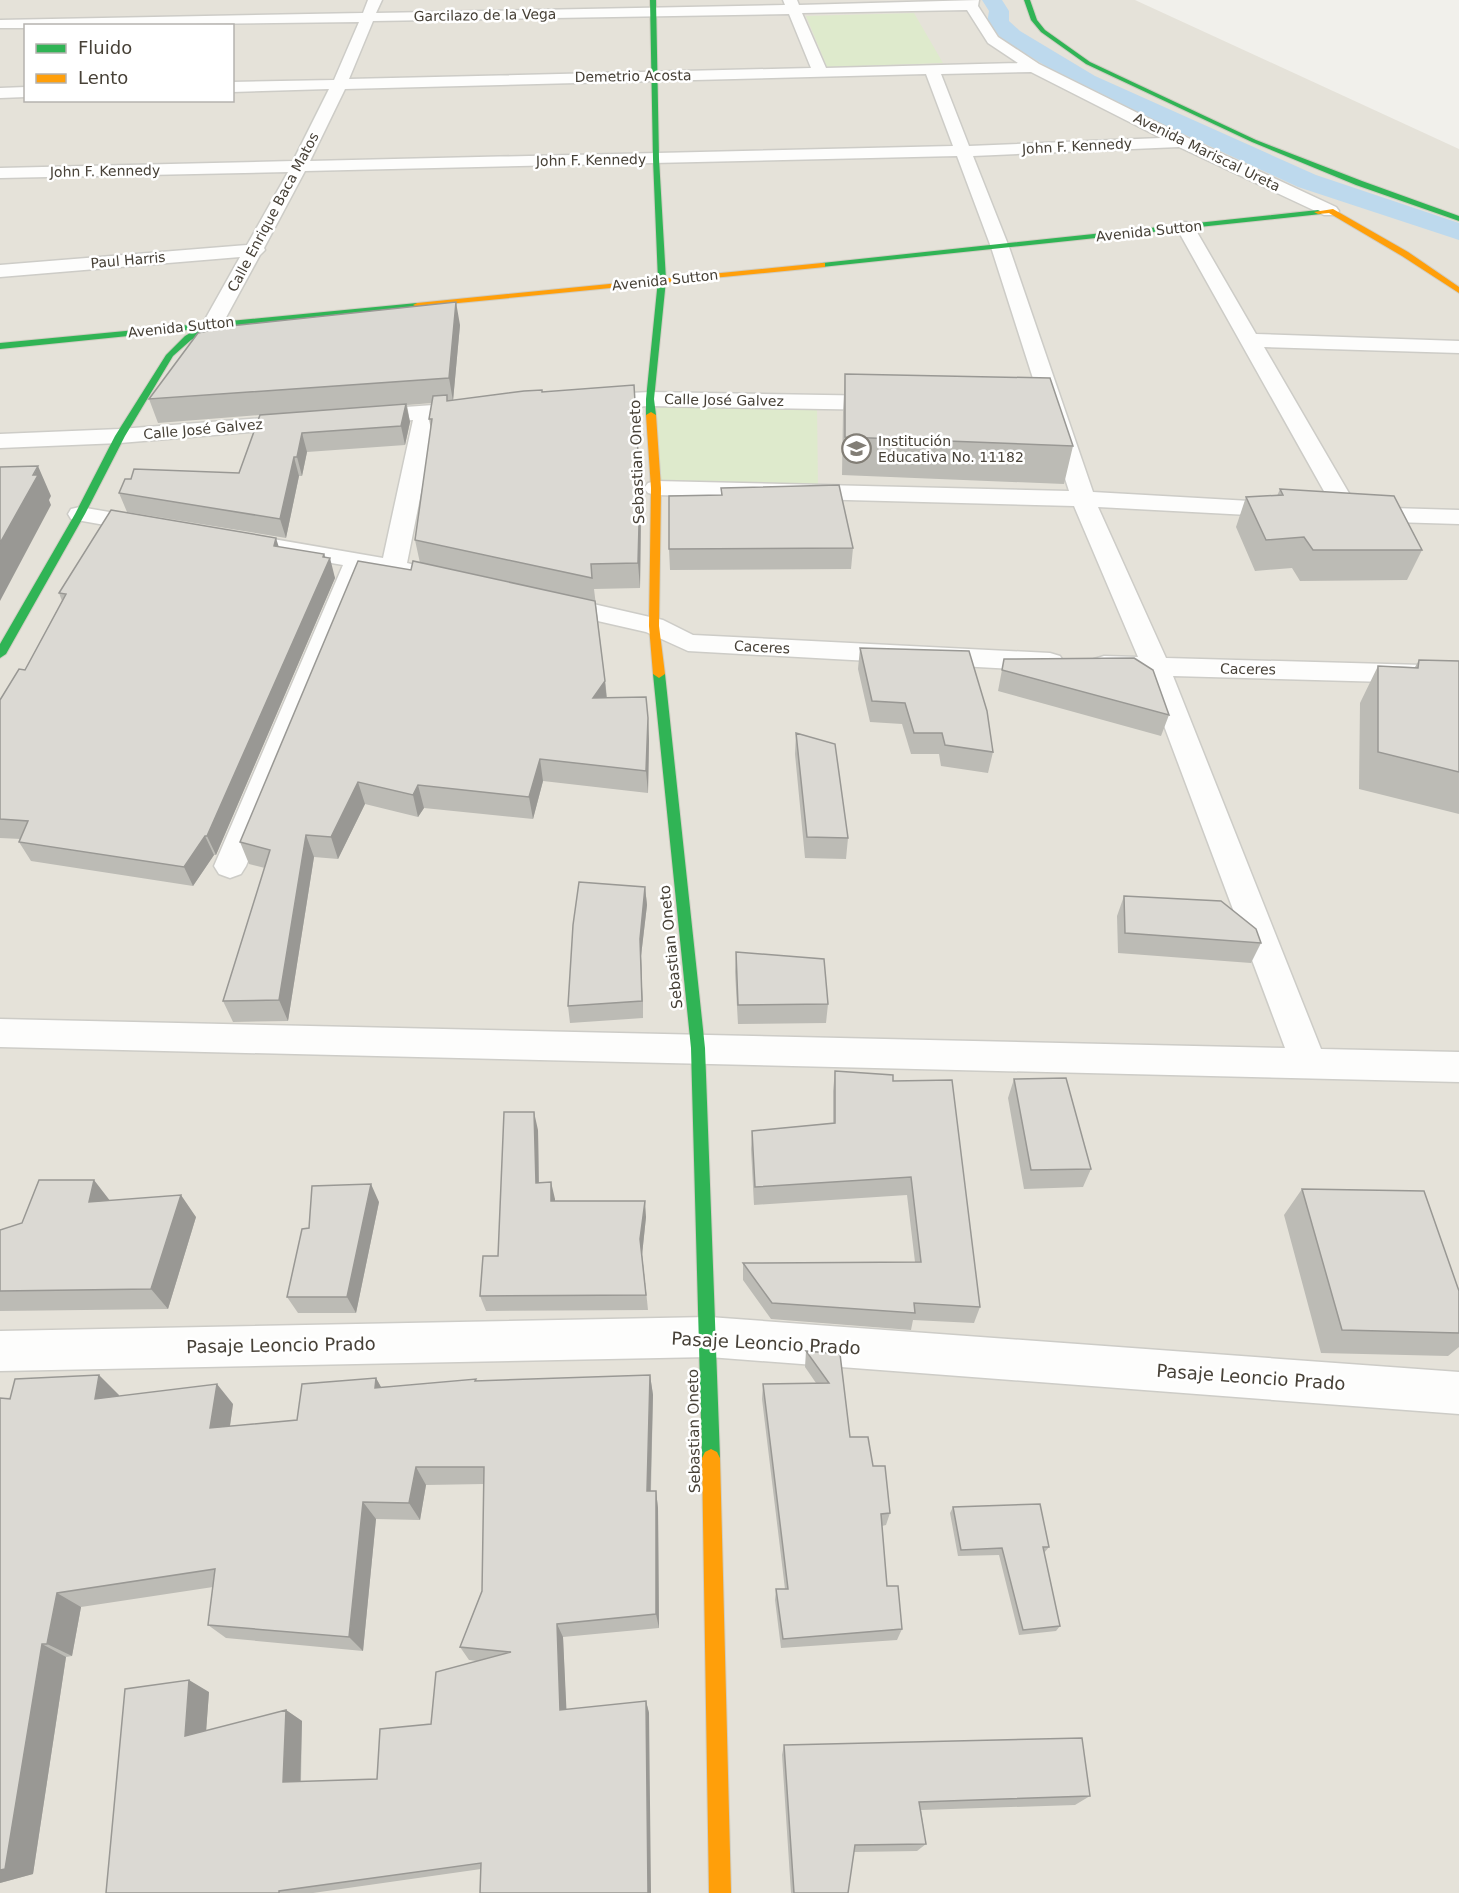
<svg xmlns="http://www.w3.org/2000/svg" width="1459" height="1893" viewBox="0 0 1459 1893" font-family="'DejaVu Sans',sans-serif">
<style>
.residential{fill:#e5e2d9;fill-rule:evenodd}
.green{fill:#deeacc}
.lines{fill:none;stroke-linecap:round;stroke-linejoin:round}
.canal{fill:#bdd9ed;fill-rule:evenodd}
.street-casing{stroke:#cdccc7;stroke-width:3}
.fast-casing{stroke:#d0cdc2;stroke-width:2}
.slow-casing{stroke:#d0cdc2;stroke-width:2}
.street{fill:#fdfdfc;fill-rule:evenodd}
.fast{fill:#30b455;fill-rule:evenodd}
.slow{fill:#ff9f0a;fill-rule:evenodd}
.wall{fill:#bcbbb5}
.shaded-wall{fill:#999894}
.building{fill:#dbd9d3;stroke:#999894;stroke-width:1.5}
.labels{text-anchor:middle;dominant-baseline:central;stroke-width:5;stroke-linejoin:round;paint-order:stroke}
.far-street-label{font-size:14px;fill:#474137;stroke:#fff}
.far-poi-label{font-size:14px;fill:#474137;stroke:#fff;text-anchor:start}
.street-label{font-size:15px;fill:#474137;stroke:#fff}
.near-street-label{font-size:18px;fill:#474137;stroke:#fff}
</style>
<rect width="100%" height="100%" fill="#f1f0eb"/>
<path class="residential" d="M0 0H1135L1459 149V1893H0ZM26 26H232V100H26Z"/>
<path class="green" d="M914 13 943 63 827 67 806 16Z
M650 399 817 402 818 491 656 488Z"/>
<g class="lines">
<path class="canal" d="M982 0H1002L1009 11V21L1020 31 1095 76 1316 175 1459 223V240L1298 187 1079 86 1004 41 987 23 989 11Z"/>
<defs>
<path id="street" d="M368 0H382L376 13 785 5 783 0H797L799 5 979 0 978 6 998 37 1039 64 1188 138 1336 207 1339 211 1336 215H1324L1179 147 973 156 1009 247 1093 492 1287 503 1296 505 1299 510 1296 515 1287 517 1098 507 1166 658 1459 666V684L1173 676 1321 1049 1459 1052V1082L0 1047V1019L1285 1048 1145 675 1104 674 1094 671 1090 665 1094 659 1104 656 1138 657 1074 506 656 495 648 493 644 488 648 483 656 481 1069 491 991 247 957 156 305 171 264 248 265 250 260 255 223 323 220 327H206L203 323 240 257 0 277V265L247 245 288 172 0 178V168L293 161 329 89 232 92V82L334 80 359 22 26 26V28H0V20L363 13ZM967 10 988 43 1018 63 826 68 802 13ZM789 14 811 68 349 79 373 21ZM1031 72 1161 138 969 146 941 74ZM926 74 953 146 310 161 345 89Z
M26 87V97L0 98V88Z
M1185 222 1191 223 1194 227 1256 334 1459 341V353L1264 347 1357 507 1459 510V524L1359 521 1339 518 1176 227 1179 223Z
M650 392 886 396 894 398 897 403 894 408 886 410 650 406 590 409 582 407 579 402 582 397 590 395Z
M476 402 484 404 487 409 484 414 436 418 407 563 436 570 440 575 436 580 427 583 367 570 246 866 241 874 230 878 219 874 214 866 343 565 233 546 224 544 221 539 224 534 233 532 383 558 413 420 363 424 355 422 352 417 355 412 363 410Z
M302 415 310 417 313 422 310 427 120 443 0 448V434L120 429Z
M80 507 150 519 159 521 162 526 159 531 150 533 71 519 68 514 71 509Z
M554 595 663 620 693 635 1050 653 1060 656 1064 662 1060 668 1050 671 688 651 646 632 545 609 541 603 545 597Z
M709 1317 1459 1372V1414L709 1357 0 1371V1331Z"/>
<path id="fast" d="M650 0H656L659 159 666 280 654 399 656 415 651 418 646 415V399L658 280 653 159Z
M1024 0H1030L1037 20 1045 30 1090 62 1256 140 1362 181 1459 216V221L1356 185 1252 142 1086 64 1041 32 1031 20Z
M1318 210 1322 212 1321 214 822 267 818 265 822 263Z
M417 303H420V307L211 328 191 340 173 356 125 436 85 514 6 654 0 658V644L75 514 115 436 166 355 185 336 197 329 0 349V343Z
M659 670 665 674 705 1048 720 1458 717 1464 711 1467 705 1464 702 1458 691 1048 653 674Z"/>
<path id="slow" d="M1333 209 1408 252 1459 287V293L1402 256 1329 213 1318 214 1314 212Z
M822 263H825V267L417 307 413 305 417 303Z
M651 412 656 415 661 488 659 626 665 674 659 678 653 674 649 626 651 488 646 415Z
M711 1449 717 1452 720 1458 731 1893H709L702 1458 705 1452Z"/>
</defs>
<use href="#street" class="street-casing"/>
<use href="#fast" class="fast-casing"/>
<use href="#slow" class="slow-casing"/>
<use href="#street" class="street"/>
<use href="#fast" class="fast"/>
<use href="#slow" class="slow"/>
</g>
<path class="wall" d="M460 325 453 400 542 392 641 512 640 588 594 589 607 697 648 718 649 740 648 793 543 781 533 819 424 808 418 817 365 804 338 859 314 857 288 1021 233 1022 223 1001 265 868 249 864 240 842 411 570 420 563 415 540 431 430 429 419 432 403 407 405 410 422 405 445 307 452 302 476H299L286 538 127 512 119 493 239 473 260 415 158 423 149 399Z
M845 374 1073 446 1064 484 842 475 843 412Z
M721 488 853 548 851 569 670 570 669 549 721 495Z
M1280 489 1422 550 1407 580 1300 581 1292 568 1255 571 1236 527 1246 497 1277 496Z
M279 547 324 554 335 578 216 855H214L193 886 31 861 19 842 21 839 0 838V700L25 670 62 601 59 593Z
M860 648 993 752 988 773 941 766 939 754H911L902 724 870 722 858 669Z
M1004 659 1169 715 1161 736 998 691Z
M1419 660 1459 661V814L1359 789 1360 703 1378 666 1415 667Z
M796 733 848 838 846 859 805 858 795 754Z
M645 887 647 905 641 956 643 1018 570 1023 568 1006Z
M1124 896 1261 943 1251 963 1118 953 1117 916Z
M736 952 828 1004 826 1023 738 1024 735 972Z
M835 1071 893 1081 980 1307 974 1323 913 1320 911 1330 771 1319 743 1280V1263L915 1262 907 1195 754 1205 751 1149 752 1131 833 1123V1091Z
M1014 1079 1091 1169 1083 1187 1024 1189 1008 1098Z
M538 1130 539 1183 555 1199V1201L646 1217 642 1255 648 1310 486 1311 480 1296 498 1256Z
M1302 1189 1459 1291V1347L1448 1356 1321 1353 1284 1215Z
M110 1200 196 1217 168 1309 0 1311V1230Z
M379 1202 356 1313H298L287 1297 309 1228Z
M806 1351 840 1354 850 1437 873 1466 890 1513 886 1525 882 1526 887 1586 902 1629 897 1640 781 1648 775 1600 776 1589H785L762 1399 763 1384 816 1383 805 1367Z
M650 1375 653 1395 651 1491H656L658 1508 659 1628 563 1637 566 1710 646 1701 649 1713 481 1869 313 1893H106L209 1692 206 1731 286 1710 302 1721 301 1782 377 1779 431 1724 477 1661 469 1660 460 1647 482 1591 484 1484 426 1485 420 1520 376 1519 363 1651 226 1638 208 1625 213 1587 81 1607 72 1656 66 1657 33 1874 0 1883V1398L119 1395V1396L233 1404 230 1426 297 1420 376 1378 381 1387 477 1381Z
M953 1507 1049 1547 1044 1553 1060 1626 1056 1631 1019 1635 999 1555 958 1556 950 1513Z
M784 1745 1090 1796 1075 1805 921 1810 926 1844 917 1851 854 1852 848 1893H791L782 1755Z"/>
<path class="shaded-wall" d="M456 302 460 325 453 401 449 378Z
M634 385 641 512 640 588 638 563Z
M406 404 410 422 405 445 401 426Z
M302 433 307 452 302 476 297 457Z
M294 457 299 476 286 538 280 519Z
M38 466 51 496 49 500 51 505 0 601V543Z
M276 538 282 557 274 546Z
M324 554 327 564 330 558 335 578 216 855 207 836Z
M605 681 607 703 593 698Z
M648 718 649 740 648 793 646 771Z
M540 759 543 781 533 819 529 797Z
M358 782 365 804 338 859 331 837Z
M418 785 424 808 418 817 413 795Z
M306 835 314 857 288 1021 279 1000Z
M205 836 214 855 193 886 184 867Z
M645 887 647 905 641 956 643 1018 642 1001 640 939Z
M534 1112 538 1130 539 1200 536 1183Z
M94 1180 111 1202H89Z
M551 1182 555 1199V1218L551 1201Z
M371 1184 379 1202 356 1313 347 1297Z
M181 1195 196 1217 168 1309 151 1289Z
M645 1201 646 1217 642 1255 648 1310 640 1239Z
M99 1375 119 1395 115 1419 95 1399Z
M650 1375 653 1395 650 1509 647 1491Z
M376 1378 387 1398 375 1388Z
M217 1384 233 1404 227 1446 210 1428Z
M416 1467 426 1485 420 1520 409 1503Z
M656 1491 658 1508 659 1628 656 1614Z
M363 1502 376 1519 363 1651 349 1637Z
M57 1593 81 1607 72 1656 47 1644Z
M557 1624 563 1637 567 1721 560 1710Z
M42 1644 66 1657 33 1874 0 1883V1870Z
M189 1680 209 1692 205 1746 185 1736Z
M646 1701 649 1713 651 1893H648Z
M286 1710 302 1721 300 1791 283 1782Z"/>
<path class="building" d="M456 302 449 378 149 399 198 333 230 326Z
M845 374 1050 378 1073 446 845 437Z
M634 385 640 487 638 563 591 564 592 578 415 540 432 419H429L433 396 447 395V401L524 391 542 390V392Z
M406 404 401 426 302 433 297 457H294L280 519 119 493 125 479H131L134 469 239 473 260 415Z
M38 466 33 475H38L0 543V467Z
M839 485 853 548 669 549V496L722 495 721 488Z
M1280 489 1394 496 1422 550H1313L1304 537 1266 540 1246 497 1283 495Z
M111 510 276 538 274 546 324 554 323 557 330 558 207 836H205L184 867 19 842 28 821 0 819V700L19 669 25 670 66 594 59 593Z
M358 561 411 570 413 561 595 601 605 681 593 698 646 697 648 718 646 771 540 759 529 797 418 785 413 795 358 782 331 837 306 835 279 1000 223 1001 270 850 240 842Z
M860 648 969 651 987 711 993 752 945 745 942 733H914L905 703 872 701Z
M1134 658 1153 670 1169 715 1002 670 1004 659Z
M1419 660 1459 661V772L1378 752V666L1418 668Z
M796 733 835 744 848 838 807 837Z
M579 882 645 887 640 939 642 1001 568 1006 573 925Z
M1124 896 1221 901 1256 929 1261 943 1125 933Z
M736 952 824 959 828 1004 738 1005Z
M835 1071 893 1075V1081L952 1080 980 1307 914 1303 915 1313 772 1303 743 1263 921 1262 911 1177 755 1187 752 1131 835 1123Z
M1066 1078 1091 1169 1031 1170 1014 1079Z
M504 1112H534L536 1183 551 1182V1201H645L640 1239 646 1295 480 1296 483 1256H498Z
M39 1180H94L89 1202 181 1195 151 1289 0 1291V1230L22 1223Z
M371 1184 347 1297H287L302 1229 309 1228 312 1186Z
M1302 1189 1424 1191 1459 1291V1333L1342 1330Z
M806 1351 840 1354 850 1437H868L873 1466H885L890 1513 881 1514 887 1586H898L902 1629 783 1639 776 1589H788L763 1384 829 1383Z
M99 1375 95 1399 217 1384 210 1428 297 1420 302 1384 376 1378 375 1388 476 1379 475 1381 650 1375 647 1491H656V1614L557 1624 560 1710 646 1701 648 1893H480L481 1863 279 1891V1893H106L125 1689 189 1680 185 1736 286 1710 283 1782 377 1779 380 1729 431 1724 436 1672 511 1652 460 1647 482 1591 484 1467H416L409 1503 363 1502 349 1637 208 1625 215 1569 57 1593 47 1644H42L5 1869 0 1870V1398L10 1399 15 1379Z
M1040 1504 1049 1547H1043L1060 1626 1023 1630 1002 1548 961 1550 953 1507Z
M1082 1738 1090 1796 919 1802 926 1844 855 1845 848 1893H794L784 1745Z"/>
<defs>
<symbol id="school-ring" viewBox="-11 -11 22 22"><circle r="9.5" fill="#fff" stroke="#827e76" stroke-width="1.5"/><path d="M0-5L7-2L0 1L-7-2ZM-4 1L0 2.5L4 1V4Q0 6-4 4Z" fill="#827e76"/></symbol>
</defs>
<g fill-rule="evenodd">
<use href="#school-ring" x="840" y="432" width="33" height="33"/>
</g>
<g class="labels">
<g class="far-street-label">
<text transform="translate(485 15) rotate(-1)">Garcilazo de la Vega</text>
<text transform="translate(633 76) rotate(-1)">Demetrio Acosta</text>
<text transform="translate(1077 146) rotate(-3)">John F. Kennedy</text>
<text transform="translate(1207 152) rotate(26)">Avenida Mariscal Ureta</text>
<text transform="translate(591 160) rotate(-1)">John F. Kennedy</text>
<text transform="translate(105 171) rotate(-1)">John F. Kennedy</text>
<text transform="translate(273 212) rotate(-62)">Calle Enrique Baca Matos</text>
<text transform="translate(1149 231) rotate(-6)">Avenida Sutton</text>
<text transform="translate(128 260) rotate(-5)">Paul Harris</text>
<text transform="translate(665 280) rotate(-6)">Avenida Sutton</text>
<text transform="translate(181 327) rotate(-6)">Avenida Sutton</text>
<text transform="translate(724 400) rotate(1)">Calle José Galvez</text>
<text transform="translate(203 429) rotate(-5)">Calle José Galvez</text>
<text transform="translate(762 647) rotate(3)">Caceres</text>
<text transform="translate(1248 669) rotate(1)">Caceres</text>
</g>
<g class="far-poi-label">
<text x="878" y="441">Institución<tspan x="878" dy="16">Educativa No. 11182</tspan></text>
</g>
<g class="street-label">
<text transform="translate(637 462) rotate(-92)">Sebastian Oneto</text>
<text transform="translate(671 947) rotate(-96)">Sebastian Oneto</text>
<text transform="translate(694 1431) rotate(-91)">Sebastian Oneto</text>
</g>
<g class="near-street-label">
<text transform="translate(766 1343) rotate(3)">Pasaje Leoncio Prado</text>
<text transform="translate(281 1345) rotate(-1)">Pasaje Leoncio Prado</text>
<text transform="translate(1251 1377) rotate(4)">Pasaje Leoncio Prado</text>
</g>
</g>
<rect x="24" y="24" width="210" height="78" fill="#ffffff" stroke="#b5b3af" stroke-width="1.5"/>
<rect x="36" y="44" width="30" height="9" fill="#30b455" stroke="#b5b3af" stroke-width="1.5"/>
<text x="78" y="54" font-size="18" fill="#474137">Fluido</text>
<rect x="36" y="74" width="30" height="9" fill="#ff9f0a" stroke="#b5b3af" stroke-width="1.5"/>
<text x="78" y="84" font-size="18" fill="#474137">Lento</text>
</svg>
